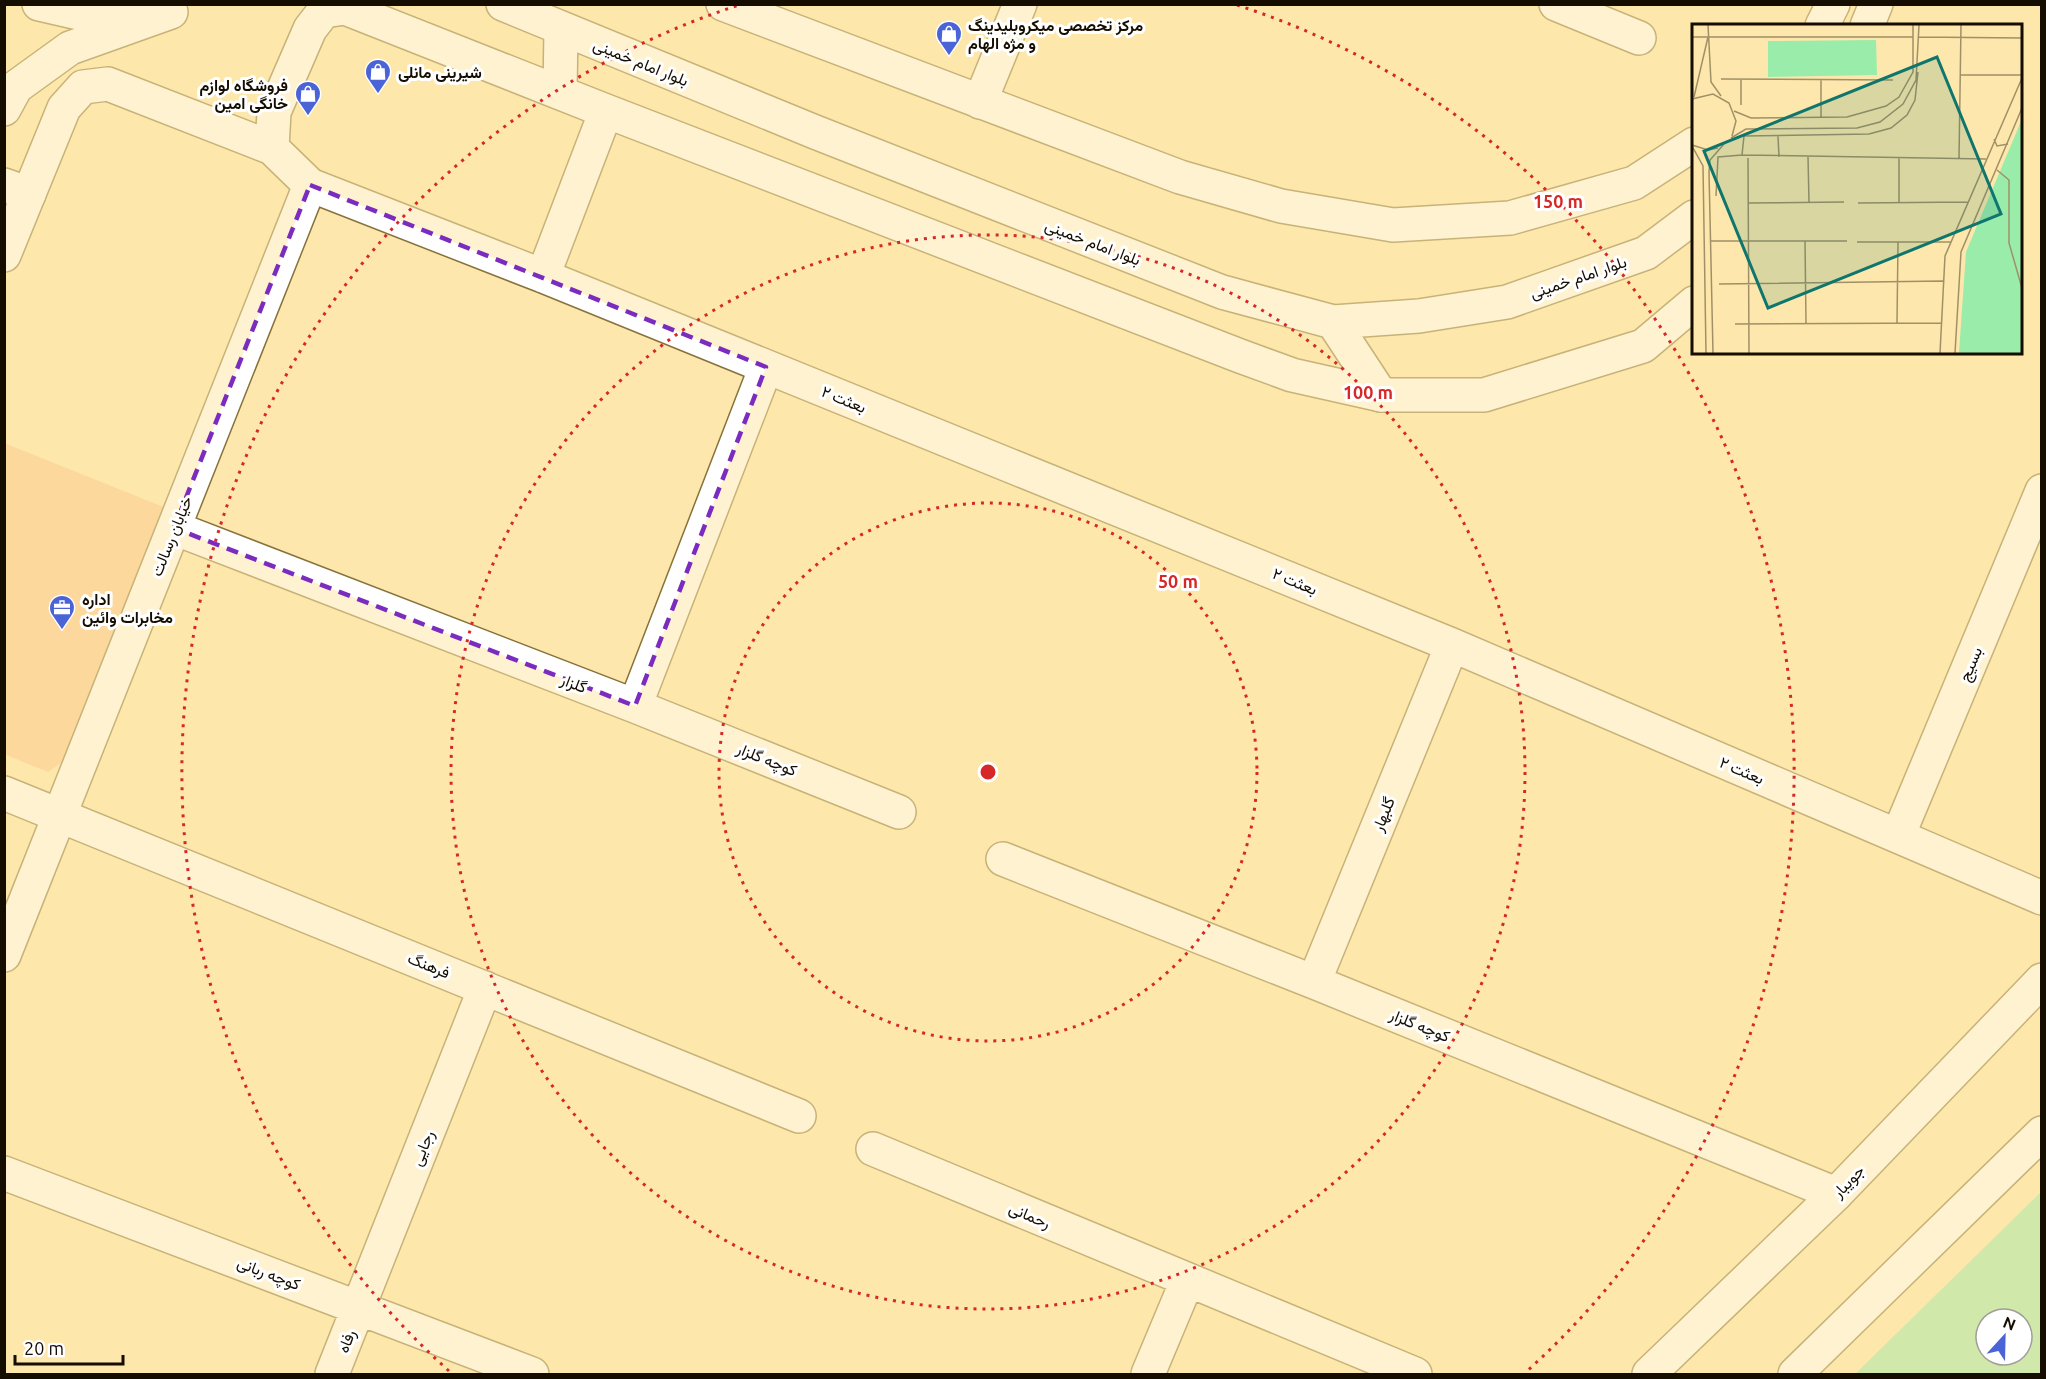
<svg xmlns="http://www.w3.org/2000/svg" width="2046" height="1379" viewBox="0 0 2046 1379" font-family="Ubuntu,Vazirmatn,sans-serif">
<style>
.green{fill:#9aecab;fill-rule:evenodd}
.building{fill:#fac589}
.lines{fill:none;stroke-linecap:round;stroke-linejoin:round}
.minor-casing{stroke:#86723a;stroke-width:36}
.tertiary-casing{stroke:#86723a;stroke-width:36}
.minor{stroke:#fff;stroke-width:33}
.tertiary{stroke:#fff;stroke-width:33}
.marked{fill:none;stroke:#7b2cbf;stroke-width:4.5;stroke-dasharray:12 8;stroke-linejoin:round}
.ring{fill:none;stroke:#d62828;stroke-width:3;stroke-dasharray:3 6}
.labels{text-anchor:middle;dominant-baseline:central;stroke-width:6;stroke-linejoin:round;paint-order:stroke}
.poi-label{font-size:16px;font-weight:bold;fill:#150d00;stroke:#fff;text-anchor:start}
.street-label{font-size:16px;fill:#150d00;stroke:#fff}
.inset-road{fill:none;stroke:#a09067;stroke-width:1.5}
.view{fill:#0f766e;fill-opacity:0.15;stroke:#0f766e;stroke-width:3}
.inset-edge{fill:none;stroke:#150d00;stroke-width:3}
.centre{fill:#d62828;stroke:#fff;stroke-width:3}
.ring-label{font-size:18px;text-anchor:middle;font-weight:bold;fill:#d62828;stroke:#fff;stroke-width:6;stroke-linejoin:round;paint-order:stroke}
</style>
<rect width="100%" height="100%" fill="#fde7ac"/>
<path class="green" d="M2041 1192V1374H1855ZM1986 1319H2022V1355H1986Z"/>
<path class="building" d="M4 443 166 508 71 756 48 772 4 754Z"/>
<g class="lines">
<defs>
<path id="minor" d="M1556 4 1639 38
M980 102 1020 4
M4 255 64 108 83 87 108 84 272 148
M543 276 606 111
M1694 303 1643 346 1484 395H1381L1292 375 1240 356 606 111 345 8 324 11 310 29 274 112 272 148 310 185 543 276 1452 645 2042 898
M174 528 635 706 899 812
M635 706 766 367
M4 793 799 1116
M1898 836 2042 491
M1003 859 1314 982 1836 1194
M4 955 310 185
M1314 982 1452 645
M873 1149 1415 1374
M4 1173 532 1374
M332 1374 485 988
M1148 1374 1187 1281"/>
<path id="tertiary" d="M39 4 100 18 134 16
M503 4 815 132 1222 292 1333 322 1419 316 1507 302 1646 253 1694 217
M723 4 1180 177 1281 206 1393 225 1510 218 1634 183 1694 144
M1822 26 1833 4
M1867 26 1876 4
M560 92 561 29
M4 109 16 87 70 48 171 12
M4 185 29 194
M1333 322 1381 395
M1649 1374 1836 1194 2042 980
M1795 1374 2042 1133"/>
</defs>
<use href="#minor" class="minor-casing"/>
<use href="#tertiary" class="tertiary-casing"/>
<use href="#minor" class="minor"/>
<use href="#tertiary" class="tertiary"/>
</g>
<path d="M0 0H2046V1379H0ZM310 185 766 367 635 706 174 528Z" fill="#fde7ac" fill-opacity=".55" fill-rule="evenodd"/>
<path class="marked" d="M310 185 766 367 635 706 174 528Z"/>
<g class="ring">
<circle cx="988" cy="772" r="269"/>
<circle cx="988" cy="772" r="537"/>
<path d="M449 1371A806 806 0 0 1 739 5M1237 5A806 806 0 0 1 1527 1371"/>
</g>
<defs>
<symbol id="shop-pin" viewBox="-11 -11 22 30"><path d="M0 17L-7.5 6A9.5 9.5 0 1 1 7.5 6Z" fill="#4a64d8" stroke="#fff"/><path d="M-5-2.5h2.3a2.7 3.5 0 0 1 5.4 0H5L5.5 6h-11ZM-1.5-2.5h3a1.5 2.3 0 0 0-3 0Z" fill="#fff"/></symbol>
<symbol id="office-pin" viewBox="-11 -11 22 30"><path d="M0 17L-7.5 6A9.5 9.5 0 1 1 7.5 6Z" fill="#4a64d8" stroke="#fff"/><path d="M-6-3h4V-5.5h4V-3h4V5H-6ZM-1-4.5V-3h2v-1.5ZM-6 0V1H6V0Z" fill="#fff"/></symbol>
</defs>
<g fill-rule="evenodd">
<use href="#shop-pin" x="934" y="19" width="30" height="40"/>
<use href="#shop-pin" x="363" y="57" width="30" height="40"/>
<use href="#shop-pin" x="293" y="79" width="30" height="40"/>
<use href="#office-pin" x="47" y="593" width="30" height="40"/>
</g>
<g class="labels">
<g class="poi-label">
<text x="968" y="25">مرکز تخصصی میکروبلیدینگ<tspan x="968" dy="18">و مژه الهام</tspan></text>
<text x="398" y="72">شیرینی مانلی</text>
<text x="288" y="85" text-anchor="end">فروشگاه لوازم<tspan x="288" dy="18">خانگی امین</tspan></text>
<text x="82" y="599">اداره<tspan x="82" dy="18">مخابرات وائین</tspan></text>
</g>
<g class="street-label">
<text transform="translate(641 62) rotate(22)">بلوار امام خمینی</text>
<text transform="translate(1093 242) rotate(21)">بلوار امام خمینی</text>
<text transform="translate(1578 277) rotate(-19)">بلوار امام خمینی</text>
<text transform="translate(844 399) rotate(22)">بعثت ۲</text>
<text transform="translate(171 536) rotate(-68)">خیابان رسالت</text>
<text transform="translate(1295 581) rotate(22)">بعثت ۲</text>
<text transform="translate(1970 664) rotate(-67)">بسیج</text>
<text transform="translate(574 683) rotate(21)">گلزار</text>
<text transform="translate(767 759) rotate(22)">کوچه گلزار</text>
<text transform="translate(1742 770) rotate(23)">بعثت ۲</text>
<text transform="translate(1383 814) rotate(-68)">گلبهار</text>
<text transform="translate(429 965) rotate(22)">فرهنگ</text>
<text transform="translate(1420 1025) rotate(22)">کوچه گلزار</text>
<text transform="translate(422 1148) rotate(-68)">رجایی</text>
<text transform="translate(1848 1181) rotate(-46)">جویبار</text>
<text transform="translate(1030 1215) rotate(23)">رحمانی</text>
<text transform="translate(269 1273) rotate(21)">کوچه ربانی</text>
<text transform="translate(346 1341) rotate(-68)">رفاه</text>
</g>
</g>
<g transform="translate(1692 24)">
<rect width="330" height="330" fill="#fde7ac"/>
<path d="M184 16 185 51 76 53V17ZM330 95V329H267L274 228Z" fill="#9aecab"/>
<path class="inset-road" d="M16 1 19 58 29 72M0 13H221M227 13 330 14M226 48 223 76 215 91 199 104 177 110 52 112 50 131 294 135M268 51H330M29 55 201 56M2 73 16 13M0 75 21 70 37 79 44 97 40 112M49 81V55M42 87 59 94 155 93 194 82 207 73 221 48V1M129 93V56M86 112 87 133M39 114 54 105 165 104 188 98 211 80 224 56 227 1M302 115 305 122 316 120M0 121 16 126 26 124M0 122 11 142 14 329M116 133 117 178M56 134 57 329M267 135 269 1M305 146 317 156V219L330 264M24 172 26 133 50 131M207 178V134M56 179 152 178M166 179 276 178M18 217H155M113 217 114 299M165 218H259M27 260 251 257M205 299 206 218M43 300 250 299M21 329 17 148 18 136 32 120M248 329 253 232 330 54M263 329 269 228 330 84"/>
<path class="view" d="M245 33 309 190 76 284 12 127Z"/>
<rect width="330" height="330" class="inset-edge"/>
</g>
<circle cx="988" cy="772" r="9" class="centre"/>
<g class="ring-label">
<text x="1558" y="208">150 m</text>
<text x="1368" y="399">100 m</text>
<text x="1178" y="588">50 m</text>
</g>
<rect width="2046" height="1379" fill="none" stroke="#150d00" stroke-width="12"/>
<g transform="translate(2004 1337) rotate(22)"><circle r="28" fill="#ffffff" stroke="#a19e99" stroke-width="1.5"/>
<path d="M0-4.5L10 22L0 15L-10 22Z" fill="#4a64d8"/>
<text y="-9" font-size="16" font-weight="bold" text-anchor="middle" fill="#150d00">N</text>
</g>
<path d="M15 1355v9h108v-9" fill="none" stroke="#150d00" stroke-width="3"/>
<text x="24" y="1355" font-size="18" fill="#150d00" stroke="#ffffff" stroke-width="4.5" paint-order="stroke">20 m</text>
</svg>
